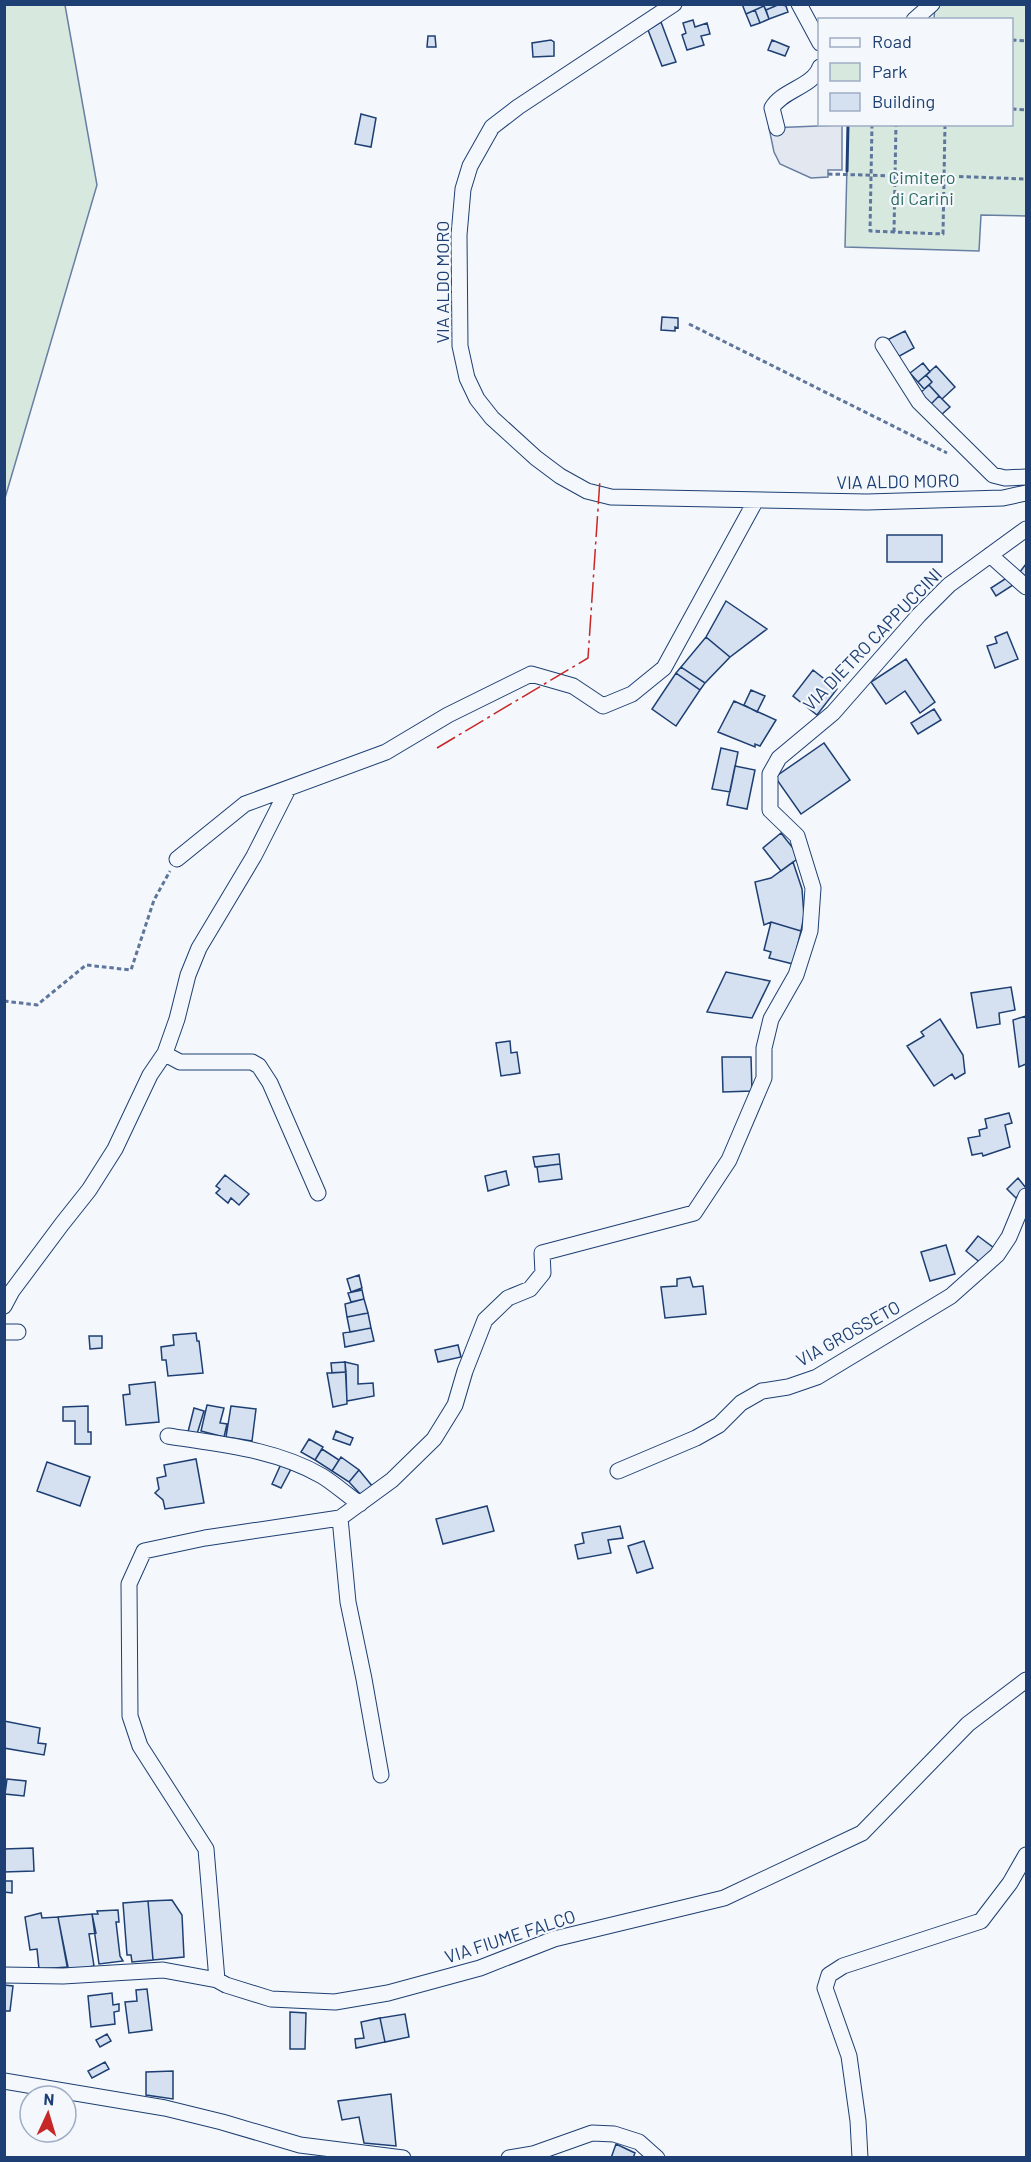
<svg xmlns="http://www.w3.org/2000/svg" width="1031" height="2162" viewBox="0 0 1031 2162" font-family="Barlow,sans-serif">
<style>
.green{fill:#d7e8df;stroke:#687fa3;stroke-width:1.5}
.parking{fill:#e3e8f0;stroke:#687fa3;stroke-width:1.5}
.building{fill:#d5e0f0;stroke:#1d3f73;stroke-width:1.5}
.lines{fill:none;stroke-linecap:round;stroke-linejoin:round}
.street-casing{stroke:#1d3f73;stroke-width:17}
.path{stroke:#5e769c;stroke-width:3;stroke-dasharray:4.5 3;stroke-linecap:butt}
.street{stroke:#f4f7fb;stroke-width:15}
.wall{stroke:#1d3f73;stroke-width:3}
.power{stroke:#c62828;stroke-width:1.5;stroke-dasharray:21 4.5 3 4.5;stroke-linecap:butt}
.labels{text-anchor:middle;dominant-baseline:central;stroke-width:4.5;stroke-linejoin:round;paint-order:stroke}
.park-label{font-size:18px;fill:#2c6c60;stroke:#f4f7fb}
.street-label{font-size:18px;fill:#1d3f73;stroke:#f4f7fb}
</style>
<rect width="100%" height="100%" fill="#f4f7fb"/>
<path class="green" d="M5 4 65 5 97 185 5 498Z
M935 5H1026V216L981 215 979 251 845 247 848 125 1012 124V20L934 19Z"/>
<path class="parking" d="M842 125V170H828V177L811 178 780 164 774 152 769 128Z"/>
<path class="building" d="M742 4H763L764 6 746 14Z
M763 4H780L766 10Z
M780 4 786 6 788 12 769 19 766 10Z
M764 6 769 19 760 23 755 10Z
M755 10 760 23 751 26 746 14Z
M693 20 695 27 707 23 710 34 701 36 704 45 687 50 682 35 686 33 683 23Z
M661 22 676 62 662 66 648 30Z
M428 36H435L436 47H427Z
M551 40 554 42V56L533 57 532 43Z
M772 40 789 47 785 56 768 50Z
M361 114 376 118 371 147 355 144Z
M662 317 678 318V328L675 327V331L661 330Z
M905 331 914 348 896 358 887 340Z
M923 363 930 372 918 382 910 373Z
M936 366 955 387 942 399 929 385 932 382 926 375Z
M926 375 932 382 924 389 918 382Z
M929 385 939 396 931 404 920 393Z
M939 396 950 407 941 415 931 404Z
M887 535H942V562H887Z
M1026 564V578L1019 573Z
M1008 577 1013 585 996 596 991 588Z
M726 601 767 629 730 657 706 637Z
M1007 632 1018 659 995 668 987 646 997 643 995 637Z
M706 637 730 657 705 683 681 667Z
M906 659 935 702 920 713 905 691 886 704 871 682Z
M681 667 705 683 700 690 676 673Z
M813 670 837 689 817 715 793 696Z
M676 673 700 690 676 726 652 709Z
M751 690 765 696 757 712 744 705Z
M734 701 776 720 760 746 755 744V747L718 732Z
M934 709 941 720 918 734 911 723Z
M824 743 850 780 801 814 775 777Z
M721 748 738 752 730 792 712 789Z
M735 766 755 770 747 809 727 805Z
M781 833 800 857 781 871 763 848Z
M793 862 802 889 804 916 801 931 771 922 764 925 755 882 771 878Z
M771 922 801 931 793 964 769 958 771 952 764 950Z
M726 972 770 981 752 1018 707 1012Z
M1011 987 1015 1010 999 1013 1000 1024 977 1028 971 993Z
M1026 1016V1064L1019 1067 1013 1020Z
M940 1019 963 1055 965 1073 955 1079 952 1074 934 1086 907 1046 924 1036 921 1032Z
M510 1041 511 1053 517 1052 520 1073 501 1076 496 1043Z
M722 1057H751L752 1091 723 1092Z
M1009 1113 1012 1123 1005 1125 1010 1147 983 1156 982 1153 972 1155 968 1138 980 1136 979 1130 987 1128 985 1119Z
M559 1154 560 1164 535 1167 533 1157Z
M560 1164 562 1179 539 1182 537 1167Z
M506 1171 509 1185 488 1191 485 1176Z
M225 1175 249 1194 239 1205 231 1198 228 1203 216 1193 220 1189 216 1186Z
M1018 1178 1026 1188 1016 1198 1007 1189Z
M978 1236 994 1248 982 1264 966 1251Z
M946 1245 955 1274 930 1281 921 1252Z
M359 1275 362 1288 351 1292 347 1279Z
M690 1277 693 1287 703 1286 706 1314 665 1318 661 1287 677 1286V1279Z
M362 1290 364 1299 351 1302 348 1293Z
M364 1299 368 1313 347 1317 345 1304Z
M368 1313 371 1328 350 1332 347 1317Z
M371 1328 374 1341 345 1347 343 1333Z
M196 1333 197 1341H199L203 1373 168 1376 166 1360H162L161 1347 174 1345 173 1335Z
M89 1336H102V1348L90 1349Z
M458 1345 461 1357 438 1362 435 1350Z
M345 1362 346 1372 332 1373 331 1363Z
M345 1362 358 1365V1384L373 1383 374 1396 347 1401Z
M346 1372 347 1404 333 1407 327 1373Z
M155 1382 159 1422 126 1425 123 1395 130 1394 129 1385Z
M207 1405 224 1408 220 1423 227 1424 224 1437 201 1431Z
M88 1406V1432H91V1444H75V1421H63V1407Z
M231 1406 256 1409 252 1441 226 1437Z
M194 1408 204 1411 197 1434 188 1432Z
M336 1431 353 1438 350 1445 333 1439Z
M309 1439 323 1447 315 1460 301 1452Z
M322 1449 339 1460 332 1471 315 1460Z
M341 1457 359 1470 349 1482 332 1471Z
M196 1459 204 1503 165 1509 163 1500 155 1493 159 1489 157 1478 166 1476 164 1465Z
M47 1462 90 1477 80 1506 37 1491Z
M281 1464 291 1469 281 1488 272 1484Z
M359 1470 373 1487 362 1496 349 1482Z
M487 1506 494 1531 443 1544 436 1519Z
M620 1526 623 1538 608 1540 611 1553 578 1559 575 1545 584 1543 582 1533Z
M644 1541 653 1568 637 1573 628 1546Z
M4 1721 40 1728 38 1743 46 1744 44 1755 4 1748Z
M7 1779 26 1781 24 1796 5 1794Z
M33 1848 34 1871 4 1872V1849Z
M4 1881H12V1893L4 1892Z
M172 1900 182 1915 184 1957 153 1960 148 1901Z
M148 1901 153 1960 132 1962 131 1955H127L123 1903Z
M118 1910 119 1922H116L120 1956 123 1961 99 1964 92 1914H98L97 1911Z
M41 1913 42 1918 58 1917 68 1967 39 1969 37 1949 30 1950 25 1917Z
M92 1914 96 1933 89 1934 94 1966 68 1971 58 1917Z
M4 1985 13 1986 10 2011H4Z
M147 1989 152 2030 129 2033 125 2002 137 2001 136 1990Z
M112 1993 113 2005 119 2004V2011L114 2012 115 2024 91 2027 88 1996Z
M290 2012 306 2013 305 2049H290Z
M405 2014 409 2037 385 2042 380 2018Z
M380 2018 385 2042 356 2048 355 2039 364 2038 361 2022Z
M107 2034 111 2041 100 2047 96 2040Z
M105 2062 109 2069 92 2078 88 2071Z
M173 2071V2099L146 2095V2072Z
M391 2094 396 2146 364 2143 359 2117 342 2120 338 2101Z
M616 2144 635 2153 633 2158H611Z"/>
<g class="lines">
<defs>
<path id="street" d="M674 4 518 107 492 127 470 166 463 189 459 235 460 346 467 378 477 399 492 418 536 458 560 476 587 491 611 497 867 502 1003 498 1026 493
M799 4 820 43
M914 20 932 4
M777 128 772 108C782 90 813 87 820 67
M883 345 919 402 993 475 1005 478 1026 477
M990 555 1026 587
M177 859 245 804 386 752 448 715 531 674 573 686 603 706 632 694 664 668 756 500
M165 1054 180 1062H252L259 1066 270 1083 318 1193
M4 1306 12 1291 62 1224 89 1190 115 1149 150 1075 165 1053 177 1019 188 975 199 948 254 856 288 789
M4 1332H18
M168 1436C219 1444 276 1449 322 1476 335 1484 347 1495 360 1504
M618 1471 696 1438 719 1425 741 1403 762 1391 788 1387 817 1377 951 1296 997 1255 1009 1237 1026 1196
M340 1518 348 1602 364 1679 381 1775
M4 1975 63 1976 163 1970 217 1980 226 1985 271 1999 335 2002 388 1993 480 1968 554 1939 724 1898 862 1833 968 1724 1026 1680
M217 1980 206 1849 140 1746 130 1716 129 1584 144 1551 205 1538 340 1518 392 1480 434 1439 455 1405 465 1371 485 1320 508 1298 530 1289 543 1273 542 1253 694 1213 729 1160 764 1078V1048L771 1019 796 975 810 931 813 888 797 836 770 810V774L779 758 833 713 919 615 949 585 1026 529
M4 2081 165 2108 222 2122 300 2145 403 2158
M509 2158 533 2154 592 2133 614 2134 639 2142 657 2158
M860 2158 858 2121 849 2056 825 1988 829 1975 843 1966 981 1921 1010 1883 1026 1855"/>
</defs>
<use href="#street" class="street-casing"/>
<path class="path" d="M1012 40 1026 41
M1012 109 1026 110
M872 124 870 231 943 234 945 124
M828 174 933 177
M944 176 1026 179
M894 232 896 124
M689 324 947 453
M4 1001 37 1005 86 965 131 970 154 900 170 871"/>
<use href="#street" class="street"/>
<path class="wall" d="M847 171 848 124"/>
<path class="power" d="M437 748 588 658 600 479"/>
</g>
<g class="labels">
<g class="park-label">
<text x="922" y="177">Cimitero<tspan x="922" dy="21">di Carini</tspan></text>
</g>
<g class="street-label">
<text transform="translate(442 282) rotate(-90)">VIA ALDO MORO</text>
<text transform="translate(898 481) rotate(-1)">VIA ALDO MORO</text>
<text transform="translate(872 639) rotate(-46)">VIA DIETRO CAPPUCCINI</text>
<text transform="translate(848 1333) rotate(-29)">VIA GROSSETO</text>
<text transform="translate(510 1936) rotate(-18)">VIA FIUME FALCO</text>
</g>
</g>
<rect width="1031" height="2162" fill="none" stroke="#1d3f73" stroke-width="12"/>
<rect x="818" y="18" width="195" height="108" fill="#f4f7fb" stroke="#9eadc5" stroke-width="1.5"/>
<rect x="830" y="38" width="30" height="9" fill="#f4f7fb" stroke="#9eadc5" stroke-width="1.5"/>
<text x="872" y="48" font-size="18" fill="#1d3f73">Road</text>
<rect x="830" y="63" width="30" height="18" fill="#d7e8df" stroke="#9eadc5" stroke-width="1.5"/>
<text x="872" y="78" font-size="18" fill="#1d3f73">Park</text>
<rect x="830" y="93" width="30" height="18" fill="#d5e0f0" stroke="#9eadc5" stroke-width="1.5"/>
<text x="872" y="108" font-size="18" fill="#1d3f73">Building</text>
<g transform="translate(48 2114) rotate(4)"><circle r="28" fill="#f4f7fb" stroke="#9eadc5" stroke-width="1.5"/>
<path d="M0-4.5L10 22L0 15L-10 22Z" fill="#c62828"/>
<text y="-9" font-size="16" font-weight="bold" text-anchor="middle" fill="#1d3f73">N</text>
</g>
</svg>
